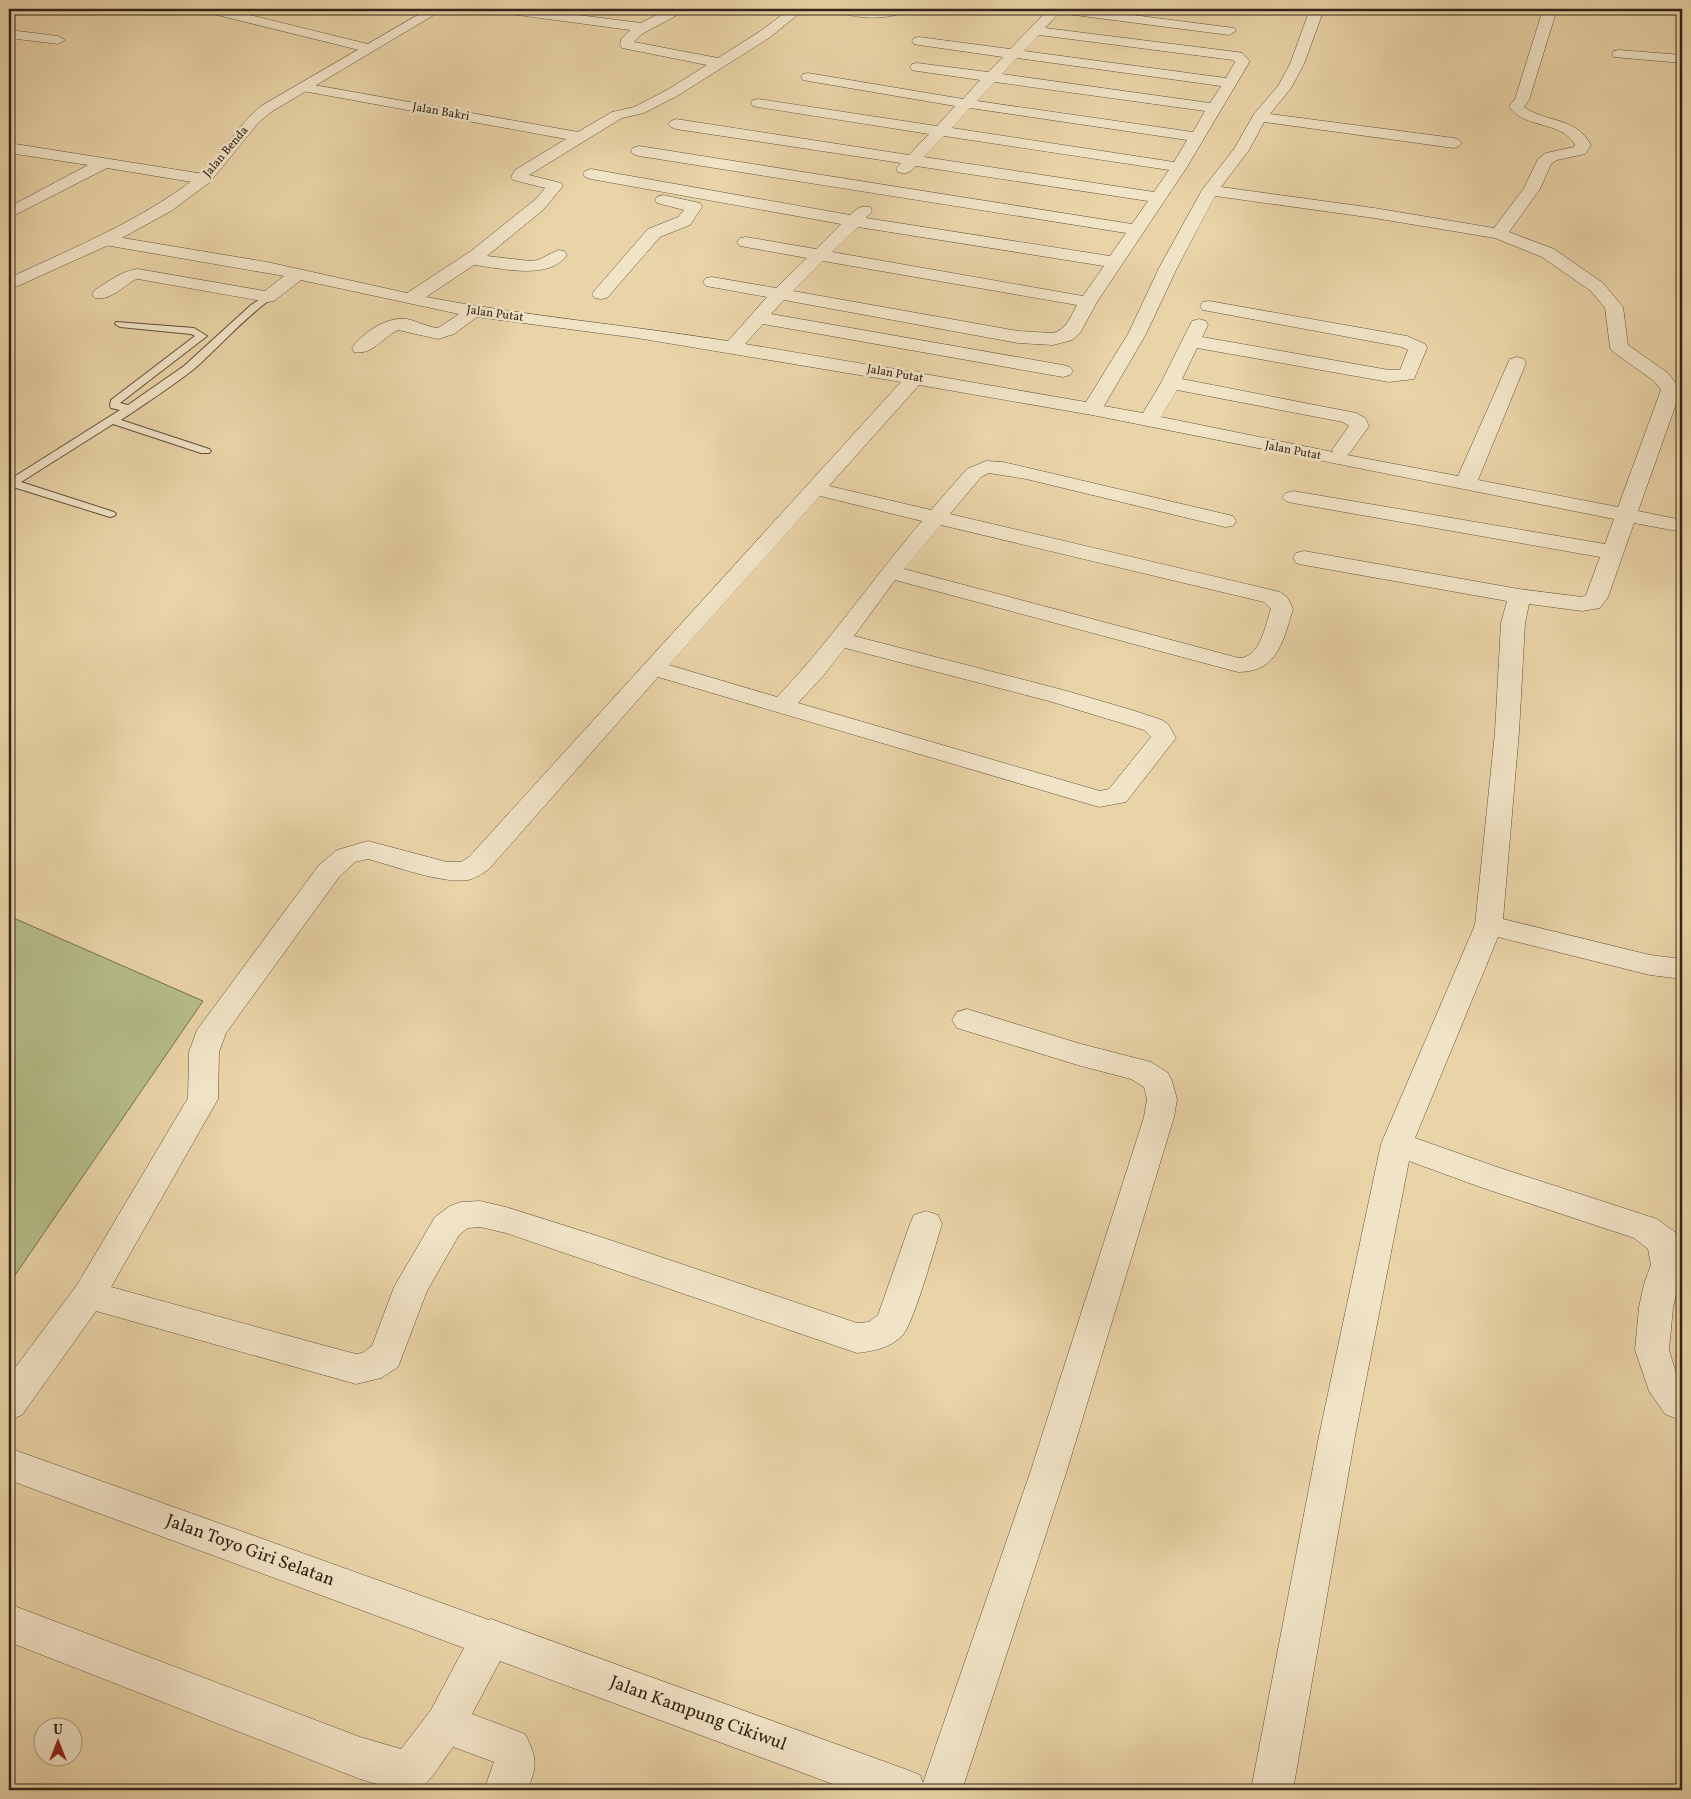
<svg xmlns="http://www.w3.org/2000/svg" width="1691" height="1799" viewBox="0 0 1691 1799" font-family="Vollkorn,serif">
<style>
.green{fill:#b5bd88;stroke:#747050}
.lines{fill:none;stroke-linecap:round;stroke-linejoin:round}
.service-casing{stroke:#60503c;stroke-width:2}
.minor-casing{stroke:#60503c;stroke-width:1}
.tertiary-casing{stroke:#60503c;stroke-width:1}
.service{fill:#f1e3c6;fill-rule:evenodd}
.minor{fill:#f1e3c6;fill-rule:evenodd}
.tertiary{fill:#f1e3c6;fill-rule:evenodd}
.labels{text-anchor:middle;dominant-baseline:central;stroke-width:5;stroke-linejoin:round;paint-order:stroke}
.far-street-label{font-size:12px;fill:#322418;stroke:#f1e3c6}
.near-street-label{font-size:18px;fill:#322418;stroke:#f1e3c6}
</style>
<rect width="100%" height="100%" fill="#e9d4a7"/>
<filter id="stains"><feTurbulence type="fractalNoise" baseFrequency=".004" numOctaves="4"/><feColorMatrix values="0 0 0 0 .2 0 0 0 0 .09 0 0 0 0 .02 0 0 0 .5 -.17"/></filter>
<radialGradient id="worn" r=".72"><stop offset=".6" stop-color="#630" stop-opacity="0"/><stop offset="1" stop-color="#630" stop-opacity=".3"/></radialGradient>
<path class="green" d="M9 916 203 1001 9 1284Z"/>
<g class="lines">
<defs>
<path id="service" d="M268 294 271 295V299C243 319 220 346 194 369 171 387 145 404 121 420L209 449 211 451 209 453H201L113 424 21 482 114 512 116 514 114 516 110 517 13 487 9 488V480L120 410 111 408 110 406 111 400 195 336 191 334 120 327 115 324 116 322 194 328 207 336 120 403 128 405 184 366 251 305Z"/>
<path id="minor" d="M203 9H225L372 45 374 48 367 52 205 12Z
M496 9H531L641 23 668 9H685L683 12 642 34 634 42 718 58 759 32 790 9H805L769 38 677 96 644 113 622 118 529 175 561 183 563 186 543 210 487 256 530 261 538 260 558 250 564 251 567 255C549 281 500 268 474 265L426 297C526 316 627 325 728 341L767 297 706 286 703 282 706 278 712 277 776 288 807 258 740 246 737 242 740 238 746 237 816 249 841 224 591 179 585 177 583 174 585 171 591 169 850 215C857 209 860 205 870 207L872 211 866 218 1110 256 1126 233 639 156 633 154 631 151 633 148 639 146 1132 224 1148 201 916 166C910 172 907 175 898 172L896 169 901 163 676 129 671 127 668 124 671 121 676 119 909 155 929 134 758 107 753 106 751 103 753 100 758 99 937 126 955 106 808 81 803 80 801 77 803 74 808 73 963 99 980 80 917 71 912 70 910 67 912 64 917 63 988 72 1003 57 919 45 914 44 912 41 914 38 919 37 1010 49 1049 9H1086L1234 28 1236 31 1229 35 1059 13 1045 28 1237 52 1242 53 1250 61 1187 167 1097 302 1080 333 1072 340 1053 345 1018 343 784 300 771 314 1063 365 1070 367 1073 371 1070 375 1063 377 763 324 745 344 912 372 916 371 924 374 1086 402 1128 334 1159 268 1202 190 1234 149 1254 114 1278 86 1290 64 1310 9H1324L1304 64 1291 88 1270 114 1454 138 1459 140 1462 143 1459 146 1454 148 1264 122 1249 150 1221 187 1374 208 1494 228 1524 188 1538 159 1546 153 1574 147 1575 145C1562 120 1522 129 1509 106L1515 99 1543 9H1557L1529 100 1524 107C1546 123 1575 116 1591 145L1585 154 1557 160 1551 164 1540 189 1509 232 1554 249 1603 283 1623 307 1628 345 1668 373 1681 390 1638 511 1682 520V532L1634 523 1608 597 1600 608 1582 611 1529 604 1525 623 1519 732 1503 919 1650 955 1682 959V979L1650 975 1498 937 1415 1138 1500 1168 1657 1219 1675 1232 1682 1254V1272L1673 1307 1669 1350 1676 1373 1682 1381V1421L1665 1414 1649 1391 1635 1350 1639 1307 1644 1284 1651 1265 1648 1249 1634 1238 1480 1187 1409 1161 1355 1436 1293 1790H1251L1319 1436 1381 1144 1475 925 1495 732 1501 623 1507 601 1304 565 1296 563 1293 558 1296 553 1304 551 1519 589 1582 597 1586 595 1600 557 1293 503 1286 501 1282 497 1286 493 1293 491 1605 544 1614 519 1092 415 919 385 829 486 931 510 967 469 986 461 1003 462 1233 516 1236 521 1233 526 1225 527 1026 479 989 473 981 477 950 514 1280 592 1287 597 1293 609C1283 641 1278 672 1238 672L895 580 854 636 1067 691 1135 711 1162 720 1168 724 1176 738 1126 802 1099 807 658 677 489 869C482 874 476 878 468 880 442 884 394 866 368 859L355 862 339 877 226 1033 219 1052 218 1099 111 1287 322 1345 356 1354 362 1353 372 1346 394 1287 435 1217 450 1206 461 1202 480 1201 506 1207 607 1239 857 1323 869 1322 878 1315 910 1224 914 1215 926 1211 938 1215 942 1224C936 1243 913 1326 902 1336 889 1348 875 1351 857 1353L506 1233 480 1227 468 1228 459 1235 427 1291 398 1367 381 1378 356 1384 96 1311 22 1415 9 1420V1376L77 1285 188 1098 189 1052 197 1030 319 865 337 850 368 841 447 862H461L469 857 901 382 637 338 477 317 454 334 438 339 398 330C383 337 372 356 354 352L352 348C362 333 387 316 407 319 417 321 427 327 438 328L459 314 301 280 274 301 268 302 138 279 134 280C122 288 109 301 95 298L92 294 95 290C109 281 121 271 138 269L265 291 284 276 99 244 96 240 99 236 105 235 267 262 407 293 471 251 537 198 545 188 513 180 511 177 515 170 566 139 303 91 298 90 296 87 298 84 303 83 578 132 612 112 634 107 667 90 707 65 622 48 620 45 621 39 630 30 503 13ZM1039 35 1233 60 1235 62 1226 78 1024 51ZM1017 58 1221 86 1210 103 1002 74ZM995 82 1205 111 1193 132 977 101ZM970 108 1187 140 1174 162 952 128ZM944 136 1169 170 1154 192 924 157ZM1215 196 1374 218 1495 238 1542 257 1591 291 1605 308 1610 347 1612 351 1654 381 1661 390 1618 507 1478 480 1526 363 1524 359 1517 357 1510 359 1508 363 1458 476 1347 455 1349 454 1369 426 1365 418 1356 413 1182 379 1197 348 1389 382 1414 379 1427 348 1425 344 1407 336 1209 301 1203 302 1200 306 1203 310 1402 347 1408 350 1400 370H1389L1202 337 1208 325 1206 321 1199 319 1192 321 1161 383 1143 413 1104 406 1146 334 1177 268ZM858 227 1104 266 1083 296 832 252ZM823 261 1077 305C1071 316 1066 330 1053 333L1018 331 793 291ZM1177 390 1343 422 1349 426 1332 450 1333 452 1161 417ZM820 496 922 521C873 578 830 642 777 697L669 665ZM941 525 1264 602 1271 609C1265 626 1260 658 1239 658L904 569ZM845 648 1049 701 1144 730 1151 737 1109 789 1100 791 798 703 823 676Z
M837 9H906C896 21 847 20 837 9Z
M1235 9H1267L1265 12 1253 14 1237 12Z
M9 30 58 36 65 40 58 44 9 38Z
M1619 50 1682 55V63L1614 57 1612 54 1614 51Z
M9 143 204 174 210 176 212 179 210 182 204 184 107 168 9 218V207L88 165 9 153Z
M663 195 700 203 702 207 690 225 660 237 607 298 601 299 595 298 592 294 595 290 648 229 678 217 684 210 657 203 655 200 657 197Z
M967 1009 1081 1044 1151 1062 1168 1073 1172 1081 1177 1099 1174 1117 1067 1470 962 1790H849L500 1661 472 1714 525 1734C537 1758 538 1765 527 1790H484L494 1762 453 1747C444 1759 435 1775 424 1785 411 1798 376 1783 360 1779L9 1642V1604L360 1737 401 1749 431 1710 464 1648 9 1480V1448L489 1620 491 1619 905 1769 920 1775 923 1783 1031 1470 1144 1117 1147 1099 1144 1087 1131 1079 1081 1066 957 1028 952 1020 957 1012Z"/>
<path id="tertiary" d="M428 9H444L271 112 259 122 210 182 171 211 111 244 9 290V278C73 248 140 221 197 177 222 157 236 126 261 106Z"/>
</defs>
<use href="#service" class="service-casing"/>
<use href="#minor" class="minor-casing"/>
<use href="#tertiary" class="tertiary-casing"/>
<use href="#service" class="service"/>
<use href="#minor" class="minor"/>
<use href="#tertiary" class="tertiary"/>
</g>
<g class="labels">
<g class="far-street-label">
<text transform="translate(441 112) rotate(10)">Jalan Bakri</text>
<text transform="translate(226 152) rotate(-50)">Jalan Benda</text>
<text transform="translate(495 314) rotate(8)">Jalan Putat</text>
<text transform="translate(895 374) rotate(10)">Jalan Putat</text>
<text transform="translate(1293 451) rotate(11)">Jalan Putat</text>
</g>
<g class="near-street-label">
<text transform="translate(250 1551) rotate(20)">Jalan Toyo Giri Selatan</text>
<text transform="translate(698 1714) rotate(20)">Jalan Kampung Cikiwul</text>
</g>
</g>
<rect width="1691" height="1799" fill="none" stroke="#e9d4a7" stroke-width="30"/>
<rect x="10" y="10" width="1671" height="1779" fill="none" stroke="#322418" stroke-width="2.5"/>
<rect x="15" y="15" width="1661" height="1769" fill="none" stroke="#322418"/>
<g transform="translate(58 1742)"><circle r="24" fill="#f1e3c6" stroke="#a59780"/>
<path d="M0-4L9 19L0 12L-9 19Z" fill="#8f2418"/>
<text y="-8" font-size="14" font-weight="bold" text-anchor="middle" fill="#322418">U</text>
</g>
<rect width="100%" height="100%" filter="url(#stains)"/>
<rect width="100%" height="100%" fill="url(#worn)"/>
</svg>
